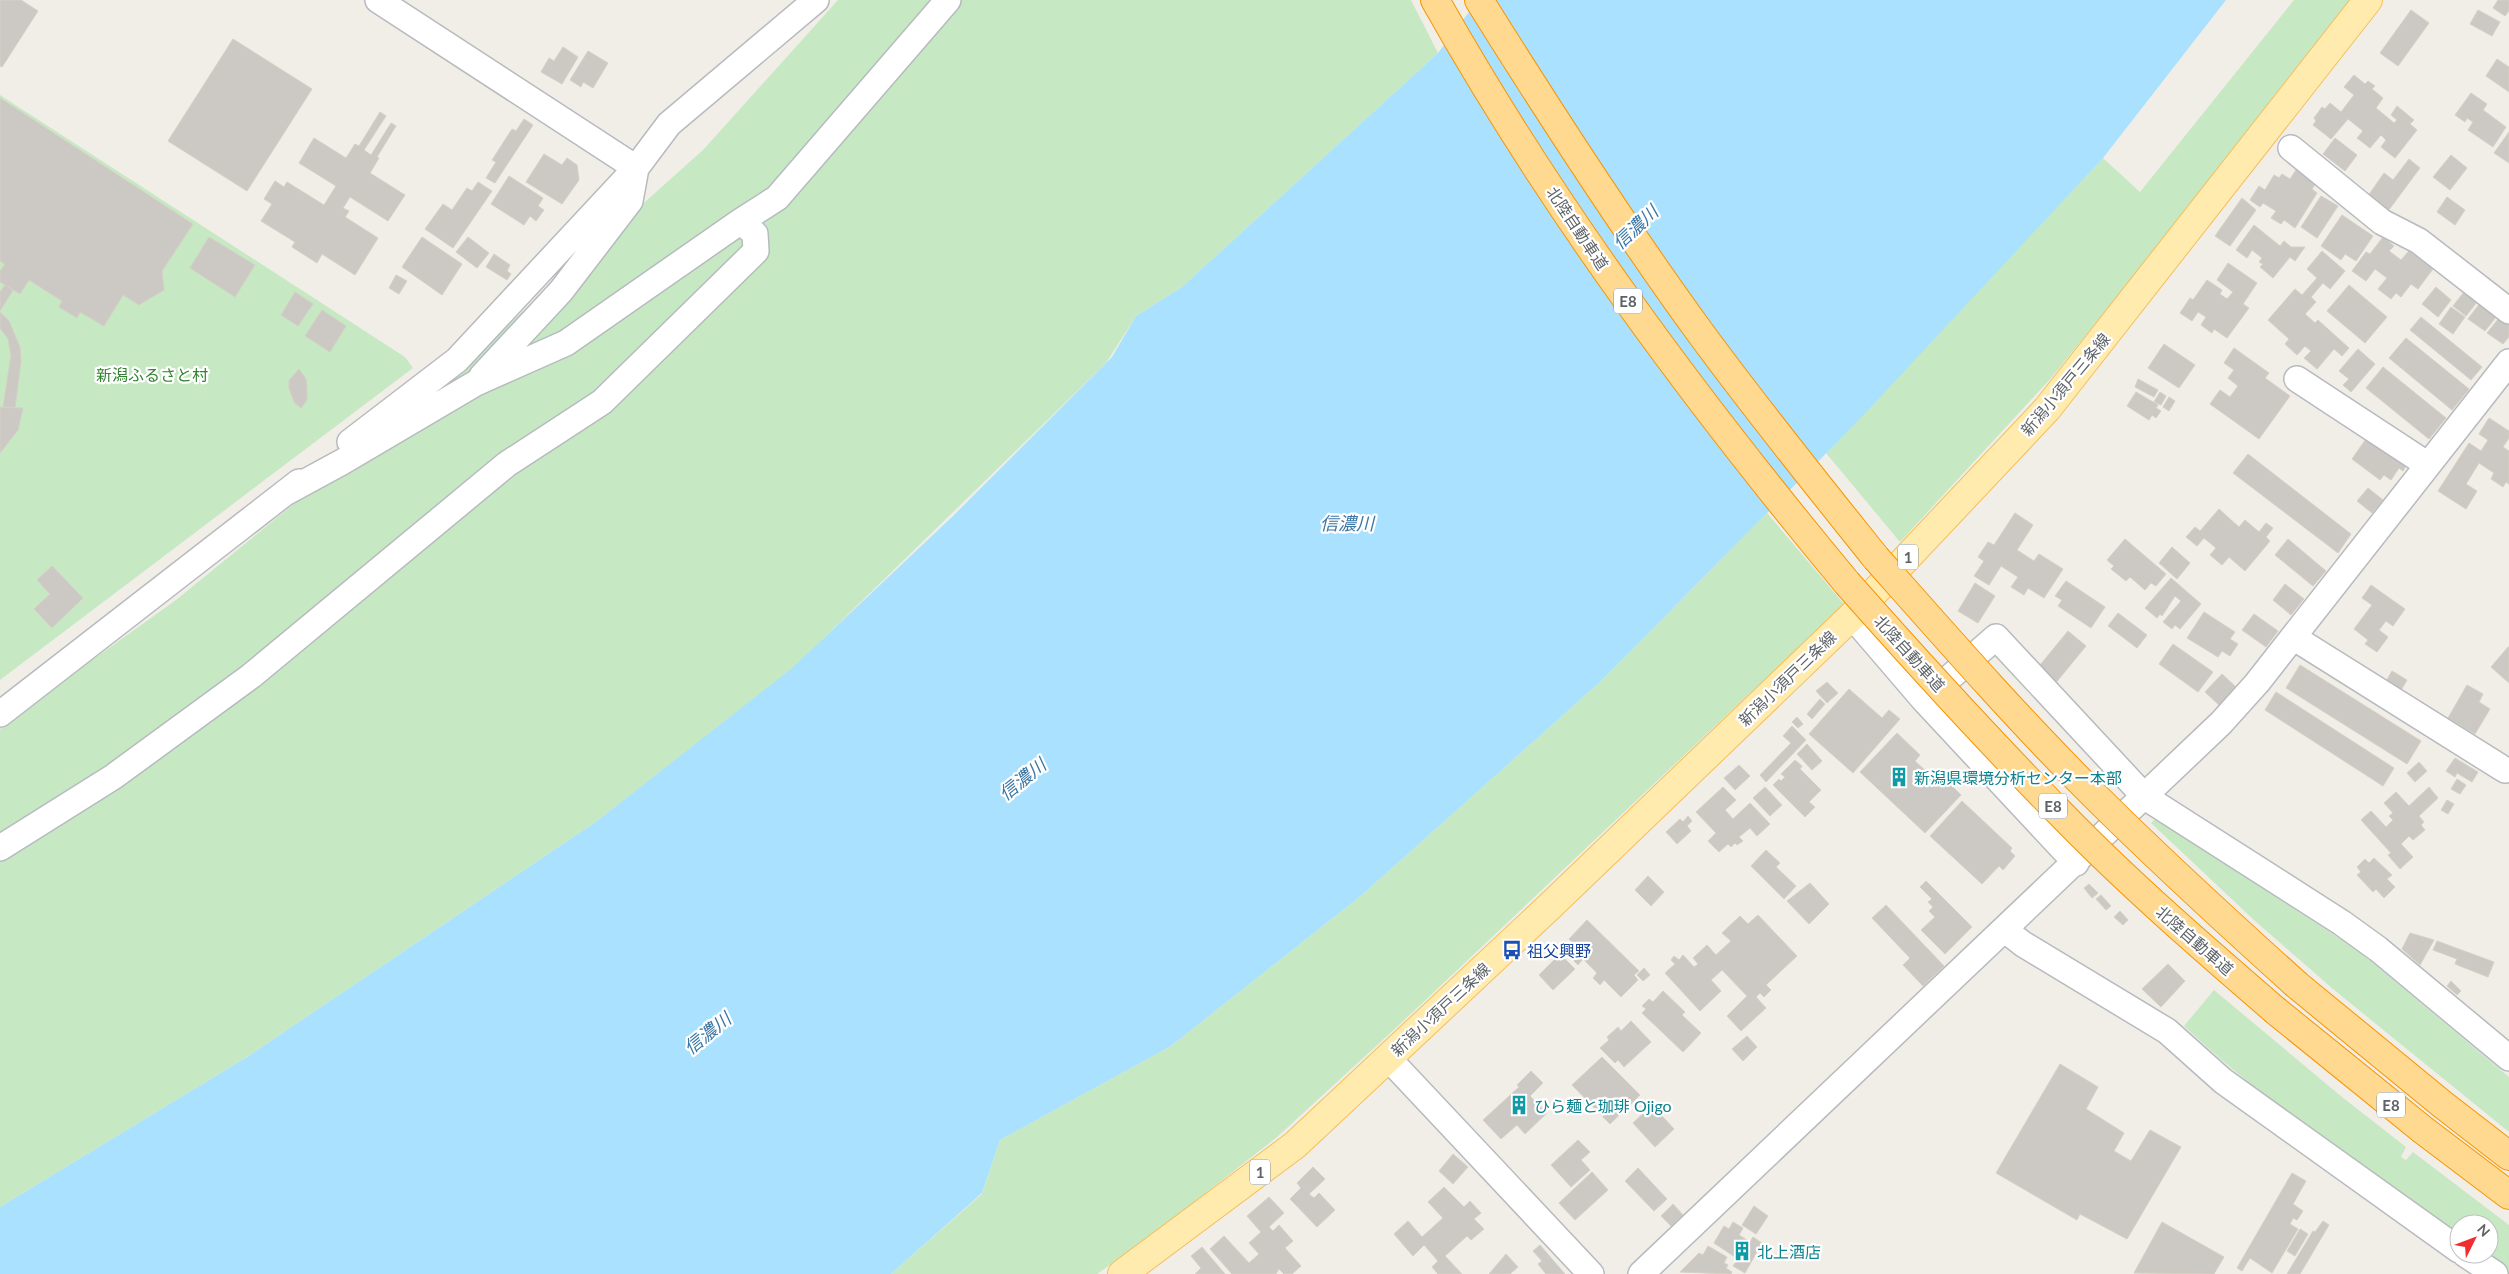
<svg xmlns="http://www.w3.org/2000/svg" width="2509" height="1274" viewBox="0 0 2509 1274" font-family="Lato,'Noto Sans JP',sans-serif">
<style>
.green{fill:#c6e9c3}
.water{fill:#a9e1ff}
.building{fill:#ccc9c4;stroke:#d6cfc5}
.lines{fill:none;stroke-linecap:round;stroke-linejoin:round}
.minor-casing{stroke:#b7babe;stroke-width:28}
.major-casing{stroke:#f7be5a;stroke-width:30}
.highway-casing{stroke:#f89500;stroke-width:30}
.minor{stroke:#fff;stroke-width:25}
.major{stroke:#ffebae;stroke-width:28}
.highway{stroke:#ffd990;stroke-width:28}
.highway-bridge-casing{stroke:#f89500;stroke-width:30;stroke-linecap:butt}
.highway-bridge{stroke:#ffd990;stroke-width:28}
.labels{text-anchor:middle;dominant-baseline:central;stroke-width:4.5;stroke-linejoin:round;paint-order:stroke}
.shield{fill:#fff;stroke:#8e9295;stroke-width:1}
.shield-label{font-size:15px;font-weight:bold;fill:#5e6368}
.street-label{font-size:16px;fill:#5e6368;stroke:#fff}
.park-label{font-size:16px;fill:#348331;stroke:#fff}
.culture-label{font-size:16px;fill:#0d838f;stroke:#fff;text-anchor:start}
.transit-label{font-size:16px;fill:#164399;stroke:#fff;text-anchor:start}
.water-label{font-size:18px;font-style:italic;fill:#3b77a4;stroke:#fff}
</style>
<rect width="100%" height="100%" fill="#f1eee7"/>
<path class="green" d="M838 0H1411L1438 53 1182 287 1136 316 1106 363 791 670 597 821 247 1057 0 1207V729L28 706 176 600 447 379 703 150Z
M2294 0H2353L2263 117 2051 378 1900 542 1826 453 2103 158 2140 192Z
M0 95 405 357 413 368 0 680Z
M1767 513 1844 604 1398 1026 1277 1137 1148 1238 1097 1274H891L982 1194 1000 1140 1171 1046 1363 894 1601 681Z
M2155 819 2356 949 2509 1077V1132L2333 989 2254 920 2151 823Z
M2214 990 2342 1097 2406 1147 2401 1157 2406 1160 2413 1152 2509 1225V1272L2483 1254H2489V1224H2459V1237C2365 1169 2268 1105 2184 1026Z"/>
<path class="water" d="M1478 0H2226L2103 158 1856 423 1601 681 1363 894 1171 1046 1000 1140 982 1193 891 1274H0V1207L247 1057 597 821 791 669 953 516 1112 357 1136 316 1182 287 1438 53Z"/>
<path class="building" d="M0 0H21L38 11 2 67 0 66Z
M2498 0H2509V11L2505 16 2493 8Z
M2411 10 2429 23 2398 66 2380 53Z
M2478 10 2500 22 2492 36 2470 24Z
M233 39 312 89 247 191 168 141Z
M563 47 578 57 562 84 541 72 549 58 554 61Z
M588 51 608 63 593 88 583 82 581 87 570 80Z
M2497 59 2509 67V92L2486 76Z
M2354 75 2365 84 2368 81 2375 86 2372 89 2383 98 2376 108 2394 123 2397 120 2391 115 2397 106 2414 120 2410 124 2417 130 2395 158 2381 147 2386 140 2381 135 2370 148 2357 138 2363 131 2348 119 2331 139 2313 125 2316 121 2314 118 2322 107 2325 109 2330 103 2341 112 2354 95 2344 87Z
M2471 93 2487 104 2483 110 2506 127 2493 147 2468 130 2473 122 2467 118 2465 122 2455 115Z
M0 98 193 224 162 271 164 290 139 305 123 295 104 326 80 312 77 318 59 307 62 301 29 280 20 294 0 282V271L5 264 0 261Z
M380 112 386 116 364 150 371 155 391 123 396 126 377 157 379 158 370 173 405 195 388 221 350 197 343 208 349 211 345 217 378 238 355 275 322 254 317 263 292 247 295 242 261 221 272 204 264 199 275 181 284 187 287 182 324 205 336 186 299 163 314 138 346 158 355 144 359 146Z
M524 119 533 125 495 183 486 178 496 162 492 160 512 129 516 131Z
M2509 132V163L2494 153Z
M2335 138 2357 155 2345 171 2323 154Z
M544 154 562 165 567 158 577 165 579 180 562 204 526 182Z
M2451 155 2467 168 2450 190 2433 177Z
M2409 159 2420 168 2388 211 2368 196 2384 173 2393 180Z
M2296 170 2316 183 2312 189 2317 193 2295 228 2284 220 2281 224 2271 218 2276 211 2263 203 2260 207 2250 200 2259 186 2265 190 2274 175 2279 178 2282 174 2290 179Z
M509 176 543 198 538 206 544 210 536 221 530 216 524 225 491 204Z
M478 182 492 191 453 248 425 229 443 204 452 210 467 188 472 191Z
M2321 196 2338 206 2317 238 2301 227Z
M2447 197 2465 210 2455 225 2437 212Z
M2242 198 2256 210 2230 246 2215 236Z
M2342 215 2373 236 2356 261 2345 254 2341 260 2321 246Z
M2254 225 2280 246 2284 241 2291 247H2305L2295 261 2290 257 2273 278 2260 267 2263 264 2259 262 2262 258 2252 250 2247 258 2236 250Z
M209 237 255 265 235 297 190 268Z
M422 237 462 264 442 295 402 267Z
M468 237 489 253 477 268 456 252Z
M2383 237 2394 246 2389 251 2401 260 2409 251 2433 269 2418 289 2411 284 2401 297 2396 293 2391 299 2378 289 2387 278 2375 269 2366 281 2352 271 2366 252 2370 254Z
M2322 251 2345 271 2330 289 2323 283 2311 297 2316 302 2305 314 2315 323 2318 320 2349 348 2342 356 2334 349 2317 369 2304 358 2311 351 2305 346 2297 355 2285 344 2289 339 2268 320 2295 289 2302 295 2317 278 2307 269Z
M494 254 510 265 507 271 511 274 507 280 486 267Z
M2228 263 2257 283 2243 304 2249 308 2227 338 2214 329 2212 333 2201 325 2206 317 2198 312 2192 321 2180 313 2190 298 2193 300 2207 280 2222 290 2220 294 2227 299 2233 292 2217 280Z
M396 275 407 281 399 294 389 288Z
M5 285 13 290 0 311V292Z
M2349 285 2387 317 2365 343 2327 311Z
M2436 287 2451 300 2438 317 2422 304Z
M295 292 313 304 298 326 281 315Z
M2464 292 2477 302 2466 316 2453 306Z
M2480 303 2496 317 2485 331 2468 319Z
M2451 307 2465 317 2453 334 2439 324Z
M322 310 346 326 330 352 305 336Z
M0 312 9 321 20 347 21 361 15 408 3 407 11 355 8 339 0 328Z
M2421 317 2482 367 2471 380 2410 330Z
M2499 318 2509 325V337L2503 344 2487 333Z
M2406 338 2469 389 2452 410 2389 358Z
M2164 344 2195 365 2179 388 2148 368Z
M2234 348 2269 373 2265 378 2290 396 2259 439 2210 404 2220 390 2230 397 2238 386 2228 378 2234 370 2224 363Z
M2358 349 2375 364 2351 392 2343 385 2349 379 2339 371Z
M2383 367 2446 418 2429 439 2366 388Z
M299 369 306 379 307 389V400L301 408 294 402 289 388V380Z
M2138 379 2158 390 2154 397 2135 387Z
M2136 392 2158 405 2156 408 2161 411 2156 418 2152 415 2149 420 2127 406Z
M2160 392 2166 396 2161 405 2154 402Z
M2169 397 2175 401 2169 411 2163 407Z
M0 407 23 408 18 430 0 453Z
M2489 418 2509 431V438L2503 447 2509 451V484L2506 482 2503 487 2491 479 2494 473 2479 463 2466 484 2477 491 2466 509 2438 491 2469 443 2481 451 2488 440 2479 434Z
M2368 436 2407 464 2403 471 2399 468 2391 480 2384 475 2380 480 2352 459Z
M2248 454 2351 534 2338 553 2233 473Z
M2368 488 2383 500 2372 513 2357 501Z
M2219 509 2239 527 2245 520 2259 532 2266 523 2273 528 2266 537 2270 541 2245 571 2229 557 2222 565 2210 555 2216 548 2204 538 2197 546 2186 537 2195 527 2200 531Z
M2015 513 2033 525 2017 550 2034 561 2039 554 2063 569 2044 598 2028 588 2024 595 2011 587 2018 577 2001 566 1989 585 1974 576 1984 561 1978 557 1988 542 1994 545Z
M2125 539 2166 574 2156 586 2151 583 2145 590 2130 577 2126 581 2111 569 2114 566 2107 560Z
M2288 539 2326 571 2313 586 2275 555Z
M2172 547 2190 563 2177 579 2159 563Z
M52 566 83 598 52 628 34 609 50 594 37 580Z
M2171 578 2201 604 2180 629 2175 625 2172 629 2163 622 2181 601 2175 596 2162 616 2160 614 2157 618 2145 608Z
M2066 581 2105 607 2091 628 2058 606 2062 600 2055 596Z
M1975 583 1995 596 1978 623 1958 611Z
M2285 584 2304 599 2291 615 2273 600Z
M2371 585 2405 609 2393 626 2386 621 2379 630 2388 637 2377 652 2365 644 2368 640 2354 629 2372 605 2362 598Z
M2204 612 2235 632 2230 639 2238 644 2230 656 2222 651 2218 657 2187 638Z
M2118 613 2147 635 2137 648 2108 626Z
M2254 614 2278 631 2266 647 2242 630Z
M2068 631 2086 646 2054 685 2036 670Z
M2173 644 2213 672 2198 692 2159 664Z
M2508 647H2509V683L2491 667Z
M2300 665 2421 741 2407 764 2286 688Z
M2392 671 2407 680 2400 692 2385 683Z
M2222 674 2236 687 2219 705 2205 692Z
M1827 682 1838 693 1827 703 1816 691Z
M2467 685 2483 694 2479 702 2490 709 2475 734 2448 718Z
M1849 689 1882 718 1889 710 1900 719 1853 773 1809 734Z
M2276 692 2394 768 2383 786 2265 710Z
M1820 699 1825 704 1812 719 1807 714Z
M1797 717 1803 724 1798 728 1792 722Z
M1792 726 1806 740 1766 782 1760 775 1791 743 1783 736Z
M1897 733 1920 755 1915 761 1944 788 1949 783 1961 795 1925 833 1860 772Z
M1807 744 1822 761 1812 770 1797 754Z
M2455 758 2478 772 2472 782 2457 773 2455 777 2446 771Z
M1795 760 1802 766 1800 769 1821 790 1809 802 1815 807 1805 817 1773 785 1779 779 1781 781 1785 777 1781 774Z
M2419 762 2427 771 2415 782 2407 773Z
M1739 765 1750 776 1735 790 1724 778Z
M2457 779 2466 785 2460 794 2451 789Z
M1723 787 1736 800 1725 810 1733 819 1750 803 1770 824 1757 836 1750 828 1739 837 1743 841 1737 845 1735 843 1731 847 1728 844 1719 852 1708 841 1716 833 1696 812Z
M1765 787 1782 805 1770 816 1753 798Z
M2429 787 2438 798 2419 816 2424 822 2421 825 2425 830 2413 840 2409 836 2401 844 2413 857 2400 869 2388 855 2391 853 2361 820 2371 811 2386 827 2393 820 2389 816 2393 813 2384 803 2396 792 2409 806Z
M2447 800 2454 804 2448 814 2441 810Z
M1962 801 2012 848 2010 851 2015 856 2003 870 1999 866 1982 884 1930 836Z
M1688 816 1692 821 1687 826 1691 831 1677 844 1666 832 1680 819 1683 822Z
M1766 850 1780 863 1776 867 1796 886 1784 899 1751 866Z
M2374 858 2392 875 2387 879 2395 887 2384 898 2376 889 2373 892 2357 875 2361 872 2357 867 2365 859 2369 863Z
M1648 876 1664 892 1651 906 1635 890Z
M1926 881 1972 927 1945 954 1921 930 1935 917 1929 911 1933 907 1928 902 1932 899 1920 887Z
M1810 883 1829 904 1809 924 1787 901Z
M2089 884 2098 893 2092 898 2084 888Z
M2101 895 2111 906 2106 910 2096 899Z
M1886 905 1944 966 1923 986 1903 965 1910 958 1872 918Z
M2120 911 2128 920 2123 925 2114 917Z
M1758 915 1797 956 1766 985 1771 990 1764 997 1760 993 1756 997 1766 1008 1741 1031 1727 1016 1747 996 1722 970 1711 980 1721 991 1700 1011 1665 973 1675 964 1671 960 1674 956 1679 960 1683 955 1694 967 1698 964 1693 958 1707 945 1716 955 1731 941 1722 933 1740 916 1748 924Z
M1587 920 1639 971 1634 975 1638 980 1621 997 1604 980 1600 985 1593 978 1597 973 1583 959 1578 965 1563 950 1572 942 1569 939Z
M2410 933 2434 940 2420 965 2402 949Z
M2437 941 2494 962 2488 977 2455 964 2457 959 2433 950Z
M1560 954 1575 969 1553 990 1539 975Z
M2168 964 2185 981 2161 1007 2142 989Z
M1644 968 1650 975 1643 981 1637 975Z
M2451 981 2461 991 2457 995 2447 986Z
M1663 991 1685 1012 1682 1015 1701 1033 1683 1052 1642 1013 1646 1009 1642 1006 1649 999 1653 1002Z
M1631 1021 1651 1042 1624 1067 1618 1060 1615 1063 1600 1048 1609 1040 1607 1037 1618 1027 1621 1031Z
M1747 1036 1757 1047 1743 1061 1732 1049Z
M1602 1057 1640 1095 1610 1124 1572 1085Z
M2060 1064 2098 1087 2086 1109 2124 1133 2114 1151 2131 1161 2150 1130 2181 1147 2127 1239 2080 1214 2077 1220 1996 1173Z
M1531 1071 1543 1083 1530 1096 1547 1113 1525 1134 1517 1125 1501 1139 1483 1120 1519 1087 1517 1085Z
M1652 1105 1674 1129 1655 1147 1633 1123Z
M1578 1140 1590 1152 1581 1160 1590 1170 1571 1187 1551 1165Z
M1453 1154 1468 1167 1453 1184 1439 1171Z
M1313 1167 1325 1179 1309 1194 1314 1198 1319 1193 1335 1210 1317 1227 1290 1199 1301 1188 1297 1183Z
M1638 1168 1667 1199 1654 1211 1625 1181Z
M1592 1172 1608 1190 1575 1220 1559 1203Z
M2292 1173 2306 1181 2293 1204 2303 1211 2297 1220 2293 1218 2290 1224 2298 1229 2272 1273 2250 1258 2242 1271 2237 1268Z
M1444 1187 1464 1207 1470 1201 1481 1213 1474 1219 1484 1229 1471 1240 1467 1236 1445 1256 1462 1274H1438L1432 1267 1438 1261 1424 1245 1413 1256 1394 1234 1408 1221 1422 1237 1443 1218 1428 1202Z
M1269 1197 1284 1213 1269 1227 1273 1231 1279 1225 1293 1241 1285 1248 1301 1266 1292 1274H1284L1279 1269 1276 1274H1232L1210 1249 1224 1236 1249 1263 1259 1254 1249 1243 1261 1232 1247 1216Z
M1673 1204 1683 1215 1671 1226 1661 1216Z
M1754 1206 1768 1216 1756 1234 1742 1225Z
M2323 1221 2329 1225 2300 1274H2287L2313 1231 2315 1232Z
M1733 1222 1743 1228 1739 1235 1750 1242 1753 1237 1762 1243 1745 1273 1733 1266 1738 1259 1714 1243 1724 1226 1729 1229Z
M2162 1222 2224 1257 2214 1274 2134 1273Z
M2300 1229 2308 1234 2295 1256 2287 1251Z
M1540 1245 1565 1274H1546L1538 1264 1542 1261 1533 1251Z
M1708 1246 1727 1257 1724 1263 1728 1265 1726 1268 1732 1272 1731 1274 1680 1272 1699 1253 1703 1255Z
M1202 1247 1225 1274H1195L1201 1268 1191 1256Z
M1506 1254 1518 1267 1510 1274H1489Z"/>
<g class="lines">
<defs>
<path id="minor" d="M2291 148 2382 222 2419 241 2509 311
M741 221 777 198 948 0
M482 376 561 291 630 201 636 168 669 124 816 0
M2297 379 2428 465
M350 442 457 360 636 168 378 0
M1852 616 1924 700 2076 863
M2293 637 2505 770
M1924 700 1996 637 2145 797 2342 923 2378 949 2509 1058
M0 714 299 482
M0 848 113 777 251 676 507 464 602 402 756 251 755 234 741 221 566 343 476 383 342 462 285 493
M2005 930 2023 944 2167 1031 2223 1081 2459 1250
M1388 1058 1591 1274
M2465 1254 2495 1274
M1641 1274 2221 723 2257 683 2509 362"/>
<path id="major" d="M1122 1274 1295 1145 1549 907 1852 616 2047 409 2368 0"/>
<path id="highway" d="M1435 0C1552 208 1695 400 1847 583
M1479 0C1549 112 1621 224 1699 331 1756 409 1816 483 1876 558
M2297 985 2442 1104 2509 1156
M2276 1011 2423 1130 2509 1195"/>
</defs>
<use href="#minor" class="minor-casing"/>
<use href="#major" class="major-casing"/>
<use href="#highway" class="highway-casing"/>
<use href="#minor" class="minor"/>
<use href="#major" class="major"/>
<use href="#highway" class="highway"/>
<defs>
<path id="highway-bridge" d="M1876 558C1946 637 2016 717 2091 792 2157 858 2227 922 2297 985
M1847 583C1917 662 1987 739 2061 814 2129 884 2203 948 2276 1011"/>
</defs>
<use href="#highway-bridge" class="highway-bridge-casing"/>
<use href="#highway-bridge" class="highway-bridge"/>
</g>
<defs>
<symbol id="building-bare" viewBox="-9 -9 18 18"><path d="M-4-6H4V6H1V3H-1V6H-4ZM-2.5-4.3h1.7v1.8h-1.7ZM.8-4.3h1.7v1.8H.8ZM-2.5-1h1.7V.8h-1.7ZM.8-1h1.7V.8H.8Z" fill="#0f9aa8" stroke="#fff" stroke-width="2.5" paint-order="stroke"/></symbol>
<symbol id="bus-bare" viewBox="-9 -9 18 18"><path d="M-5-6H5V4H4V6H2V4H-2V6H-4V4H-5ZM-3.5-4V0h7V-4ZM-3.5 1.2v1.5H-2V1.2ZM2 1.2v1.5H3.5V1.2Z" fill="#1a4fb4" stroke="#fff" stroke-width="2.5" paint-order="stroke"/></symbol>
</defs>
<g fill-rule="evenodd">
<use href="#building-bare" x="1885" y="763" width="28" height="28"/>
<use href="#bus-bare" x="1498" y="936" width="28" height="28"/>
<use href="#building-bare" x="1505" y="1091" width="28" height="28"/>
<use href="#building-bare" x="1728" y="1237" width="28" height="28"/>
</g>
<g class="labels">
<g class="shield">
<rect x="1614" y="288.5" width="28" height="25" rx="4"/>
<rect x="1898" y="544.5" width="20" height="25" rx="4"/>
<rect x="2039" y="793.5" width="28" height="25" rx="4"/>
<rect x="2377" y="1092.5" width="28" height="25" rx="4"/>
<rect x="1250" y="1159.5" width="20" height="25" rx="4"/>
</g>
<g class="shield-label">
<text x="1628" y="301">E8</text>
<text x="1908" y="557">1</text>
<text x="2053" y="806">E8</text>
<text x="2391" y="1105">E8</text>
<text x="1260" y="1172">1</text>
</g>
<g class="street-label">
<text transform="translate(1578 228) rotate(56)">北陸自動車道</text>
<text transform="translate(2065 384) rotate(-50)">新潟小須戸三条線</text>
<text transform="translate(1910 653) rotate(48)">北陸自動車道</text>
<text transform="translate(1787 678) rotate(-44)">新潟小須戸三条線</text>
<text transform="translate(2195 940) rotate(41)">北陸自動車道</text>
<text transform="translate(1440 1009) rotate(-43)">新潟小須戸三条線</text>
</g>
<g class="park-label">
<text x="152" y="374">新潟ふるさと村</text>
</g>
<g class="culture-label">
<text x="1914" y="777">新潟県環境分析センター本部</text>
<text x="1534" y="1105">ひら麺と珈琲 Ojigo</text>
<text x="1757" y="1251">北上酒店</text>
</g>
<g class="transit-label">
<text x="1527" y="950">祖父興野</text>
</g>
<g class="water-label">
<text transform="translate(1635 227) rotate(-43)">信濃川</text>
<text x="1347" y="523">信濃川</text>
<text transform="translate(1022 779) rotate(-39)">信濃川</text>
<text transform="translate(707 1033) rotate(-39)">信濃川</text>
</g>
</g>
<g transform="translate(2474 1239) rotate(48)"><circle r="24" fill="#ffffff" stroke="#bfc1c3"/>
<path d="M0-4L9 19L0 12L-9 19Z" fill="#f02e30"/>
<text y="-8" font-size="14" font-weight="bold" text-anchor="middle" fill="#5e6368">N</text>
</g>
</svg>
